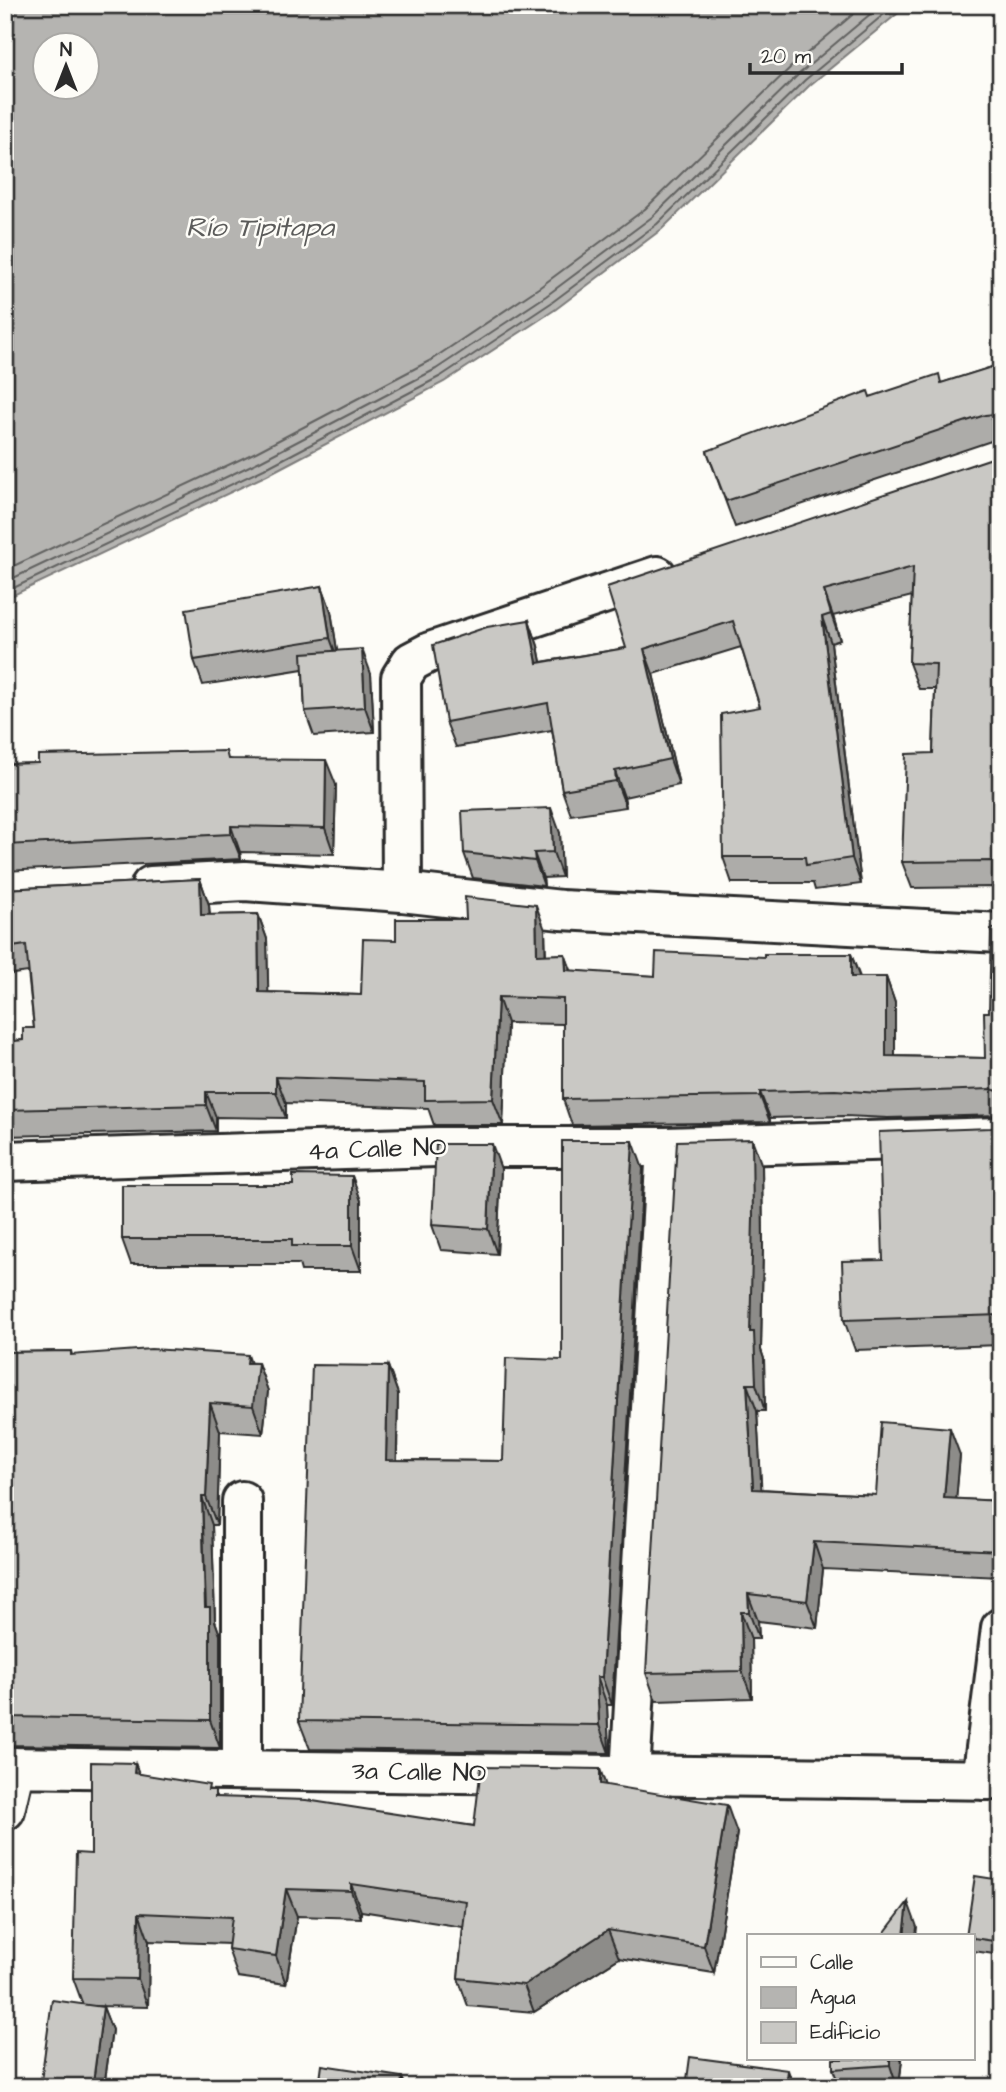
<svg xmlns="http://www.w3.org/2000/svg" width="1006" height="2092" viewBox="0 0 1006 2092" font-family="'Architects Daughter',sans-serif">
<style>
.water{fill:#b5b4b1;stroke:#7e7d7b;stroke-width:2;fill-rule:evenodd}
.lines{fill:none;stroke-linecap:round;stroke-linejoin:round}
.shore{stroke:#626261;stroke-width:2}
.street-casing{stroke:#2b2b2b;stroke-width:44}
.street{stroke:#fdfcf7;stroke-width:38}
.wall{fill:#adaca9;stroke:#2b2b2b;stroke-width:2}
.shaded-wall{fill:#8d8c89;stroke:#2b2b2b;stroke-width:2}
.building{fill:#c9c8c4;stroke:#2b2b2b;stroke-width:2}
.labels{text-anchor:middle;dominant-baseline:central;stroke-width:5;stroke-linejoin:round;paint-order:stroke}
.street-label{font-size:26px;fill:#2b2b2b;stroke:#fdfcf7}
.water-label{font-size:28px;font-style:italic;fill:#5b5b5a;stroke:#fdfcf7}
</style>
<rect width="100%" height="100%" fill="#fdfcf7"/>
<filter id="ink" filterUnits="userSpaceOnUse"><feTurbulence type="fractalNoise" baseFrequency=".0143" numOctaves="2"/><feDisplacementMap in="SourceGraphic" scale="14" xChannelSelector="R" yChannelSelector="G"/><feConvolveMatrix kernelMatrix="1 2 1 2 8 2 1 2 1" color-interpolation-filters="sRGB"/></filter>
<g filter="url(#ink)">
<path class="water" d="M5 5H908L810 85 662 229 556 309 444 382 267 475 5 599ZM46 46H88V88H46Z"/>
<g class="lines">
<path class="shore" d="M5 570 256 452 431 360 540 287 645 209 792 66 864 5
M5 582 260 461 436 369 546 296 652 217 799 74 881 5
M5 592 264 469 441 376 551 303 657 224 805 80 895 5"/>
<defs>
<path id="street" d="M151 886 245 881 402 892 561 910 1001 933
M402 892 401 678 411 662 430 652 657 576
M5 1161 436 1147H666L1001 1137
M242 1501V1769
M5 1767 1001 1780
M630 1775 666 1147
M982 1780 1001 1628
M5 1810 15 1767"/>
</defs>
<use href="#street" class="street-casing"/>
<use href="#street" class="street"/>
</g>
<path class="wall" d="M1001 364V440H994L735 527 707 451 870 397 942 383Z
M1001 455V909L993 887 912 888 902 862 933 753 935 689H919L909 663 912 596 833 616 840 640 831 643 861 884 815 890 813 883H732L723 857 760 707 741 647 653 674 679 785 624 797 626 807 571 815 562 790 552 730 456 747 446 722 529 620 538 646 541 662 626 648Z
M322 586 331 611 337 651 371 674 374 732 314 736 305 711 303 669 203 685 194 660Z
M229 759 336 785 334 854 240 852 241 859 5 871V764Z
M560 833 562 877 543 878 544 886 473 878 464 853Z
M200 879 209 905 210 915 258 914 267 939 268 992 361 995 396 940 545 930 546 955 565 954 571 971 655 976 764 957 851 954 860 977H886L895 1003V1056L985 1058 989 1012 1001 927V1115L888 1118 845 1116 770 1118V1122L572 1125 563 1099V1024L507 1023 503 1125H434L428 1108 286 1103V1118L216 1117V1131L5 1136V1042L23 1040 34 1028 28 972 5 975V889Z
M1001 1126V1345L855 1350 844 1320 883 1260Z
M762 1166 763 1245 761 1350 764 1359 765 1411H757L761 1489 876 1495 960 1455 956 1499 1001 1501V1577L823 1569 817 1628 758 1621 759 1639H751L752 1698 656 1701 646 1673Z
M501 1169 497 1254 441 1250 432 1225Z
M643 1169 612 1705H607L609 1753 310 1749 299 1721 388 1366 398 1394 397 1460 503 1461 562 1360Z
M352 1176 361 1201V1271H301L299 1264H131L122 1239 293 1185Z
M71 1351 72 1355 258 1363 268 1391 263 1434 220 1431 217 1525H212L215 1621 220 1635V1748L5 1745V1352Z
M135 1763 139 1774 211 1790 217 1797 474 1826 606 1785 737 1833 714 1973 619 1958 534 2012 468 2006 458 1978 463 1927 361 1911V1918L297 1916 286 1984 238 1977 228 1949 229 1944 149 1941 148 2007 93 2006 103 2007 112 2030 104 2087H5L41 2081 83 2005 73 1978 91 1854Z
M1001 1880V1955L973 1951V1936Z
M902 2059 899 2087H840L833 2069Z"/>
<path class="shaded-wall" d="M322 586 331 611 339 663 330 638Z
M824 591 833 616 840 640 831 614Z
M822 617 831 643 861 884 852 858Z
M529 620 538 646 546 689 537 663Z
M362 649 371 674 374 732 365 707Z
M644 649 653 674 679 785 670 759Z
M326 760 336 785 334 854 325 828Z
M615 771 624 797 626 807 616 781Z
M551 808 560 833 562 877 553 852Z
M231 826 240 852 241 859 231 834Z
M534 853 543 878 544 886 535 861Z
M200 879 209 905 211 941 201 915Z
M536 905 545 930 546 981 537 955Z
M258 914 267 939 269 1018 259 992Z
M565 954 575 980 566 970Z
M851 954 860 979 851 977Z
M886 977 895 1003V1082L886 1056Z
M498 997 507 1023 503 1125 493 1099Z
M276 1077 286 1103V1118L276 1092Z
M206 1092 216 1117V1131L206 1105Z
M760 1092 770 1118V1122L760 1096Z
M752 1139 762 1166 763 1245 761 1350 764 1359 765 1411 756 1384 750 1332Z
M633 1141 643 1169 612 1705 602 1677Z
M492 1144 501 1169 497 1254 488 1229Z
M352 1176 361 1201V1271L352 1246Z
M248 1355 256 1378 258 1363 268 1391 263 1434 253 1406 247 1363Z
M388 1366 398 1394 396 1488 386 1460Z
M747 1384 757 1411 763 1516 753 1489Z
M210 1403 220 1431 217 1525 206 1497Z
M950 1428 960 1455 954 1525 944 1498Z
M202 1497 212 1525 215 1621 220 1635V1748L210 1720Z
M814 1542 823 1569 817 1628 807 1601Z
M748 1594 758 1621 759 1639 749 1612Z
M741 1612 751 1639 752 1698 742 1671Z
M597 1677 607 1705 609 1753 599 1725Z
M135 1763 145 1791 134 1773Z
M600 1769 610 1797 600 1784Z
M727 1805 737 1833 714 1973 704 1946Z
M351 1884 361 1911V1918L351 1891Z
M286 1889 297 1916 286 1984 276 1956Z
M908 1902 917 1927 916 1936H904Z
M139 1913 149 1941 148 2007 138 1979Z
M608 1930 619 1958 534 2012 524 1985Z
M103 2007 112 2030 104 2087H95L93 2082Z
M890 2059H902L899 2087H897L890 2065Z
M788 2070 794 2087H786Z
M402 2077 406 2087H401Z"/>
<path class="building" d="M1001 364V416L995 414 985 415 726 501 707 451 868 391 870 397 939 374 941 383Z
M1001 455V888L992 885 993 861 902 862 906 754 933 753 936 664 909 663 913 567 824 591 831 614 822 617 852 858 806 865 805 857H723L721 714 760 707 733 621 644 649 670 759 615 771 616 781 562 790 548 703 446 722 433 645 487 627 529 620 537 663 626 648 607 587Z
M322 586 330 638 194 660 186 609Z
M362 649 365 707 305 711 302 653Z
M226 751 228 759 326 760 325 828 231 826V834L5 845V764L38 763V755Z
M551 808 553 852 534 853 535 861 464 853 462 811Z
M200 879 201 915 258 914 259 992 361 995 363 939 396 940V919H466L465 897 536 905 537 955 565 954 566 970 655 976 656 952 764 957V954H851V977H886V1056L985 1058 984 1012H989L991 929 1001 927V1092L991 1089 879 1093 835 1090 760 1092V1096L563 1099V999L498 997 493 1099 425 1100V1082L276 1077V1092H206V1105L5 1110V1042L23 1040V1028H34L26 945 5 948V889Z
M1001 1126V1315L844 1320 842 1261 883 1260 879 1132 991 1128Z
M752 1139 753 1218 750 1332H754L756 1384H747L753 1489 876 1495 881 1422 950 1428 944 1498 1001 1501V1551L814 1542 807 1601 748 1594 749 1612H741L742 1671 646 1673 677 1141Z
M562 1141H633L602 1677H597L599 1725 299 1721 312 1365 388 1366 386 1460 503 1461 506 1358 562 1360Z
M436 1144H492L488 1229 432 1225Z
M293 1175 352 1176V1246H292V1239H122V1185H293Z
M151 1349 248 1355 247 1363H258L253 1406 210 1403 206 1497H202L205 1607H210V1720L5 1717V1352L71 1351V1355Z
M91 1762 135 1763 134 1773 209 1785 208 1790H215V1797L306 1800 474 1826 481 1767 600 1769V1784L727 1805 704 1946 608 1930 524 1985 458 1978 466 1901 351 1884V1891L286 1889 276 1956 228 1949 232 1917 139 1913 138 1979 73 1978 76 1853 91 1854Z
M975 1876 1001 1880V1942L973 1938V1936H966Z
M908 1902 904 1936H882Z
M52 2000 103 2007 93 2082H97L96 2087H5V2080L41 2081Z
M690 2057 788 2070 786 2087H686Z
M833 2059H890V2065L833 2069Z
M322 2065 402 2077 401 2087H319Z"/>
</g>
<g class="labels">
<g class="street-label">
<text transform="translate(377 1149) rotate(-2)">4a Calle NO</text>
<text transform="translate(419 1772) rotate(1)">3a Calle NO</text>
</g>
<g class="water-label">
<text x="260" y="227">Río Tipitapa</text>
</g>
</g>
<rect width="1006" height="2092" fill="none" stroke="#fdfcf7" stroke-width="28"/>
<rect x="14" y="14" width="978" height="2064" fill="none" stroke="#2b2b2b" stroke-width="2.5" filter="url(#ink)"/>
<rect x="747" y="1934" width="228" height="126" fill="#fdfcf7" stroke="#a9a8a5" stroke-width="2"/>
<rect x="761" y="1957" width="35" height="10" fill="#fdfcf7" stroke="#a9a8a5" stroke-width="2"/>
<text x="810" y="1969" font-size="21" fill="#2b2b2b">Calle</text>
<rect x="761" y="1987" width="35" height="21" fill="#b5b4b1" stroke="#a9a8a5" stroke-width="2"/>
<text x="810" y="2004" font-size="21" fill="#2b2b2b">Agua</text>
<rect x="761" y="2022" width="35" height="21" fill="#c9c8c4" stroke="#a9a8a5" stroke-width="2"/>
<text x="810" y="2039" font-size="21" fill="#2b2b2b">Edificio</text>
<g transform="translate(66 66)"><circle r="33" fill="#fdfcf7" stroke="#a9a8a5" stroke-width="2"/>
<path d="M0-5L12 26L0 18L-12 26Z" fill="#2b2b2b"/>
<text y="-10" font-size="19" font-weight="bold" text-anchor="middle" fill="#2b2b2b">N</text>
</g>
<path d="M750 63v10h152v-10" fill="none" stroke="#2b2b2b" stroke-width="3.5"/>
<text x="761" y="63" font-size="21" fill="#2b2b2b" stroke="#fdfcf7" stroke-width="5" paint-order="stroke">20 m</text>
</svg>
